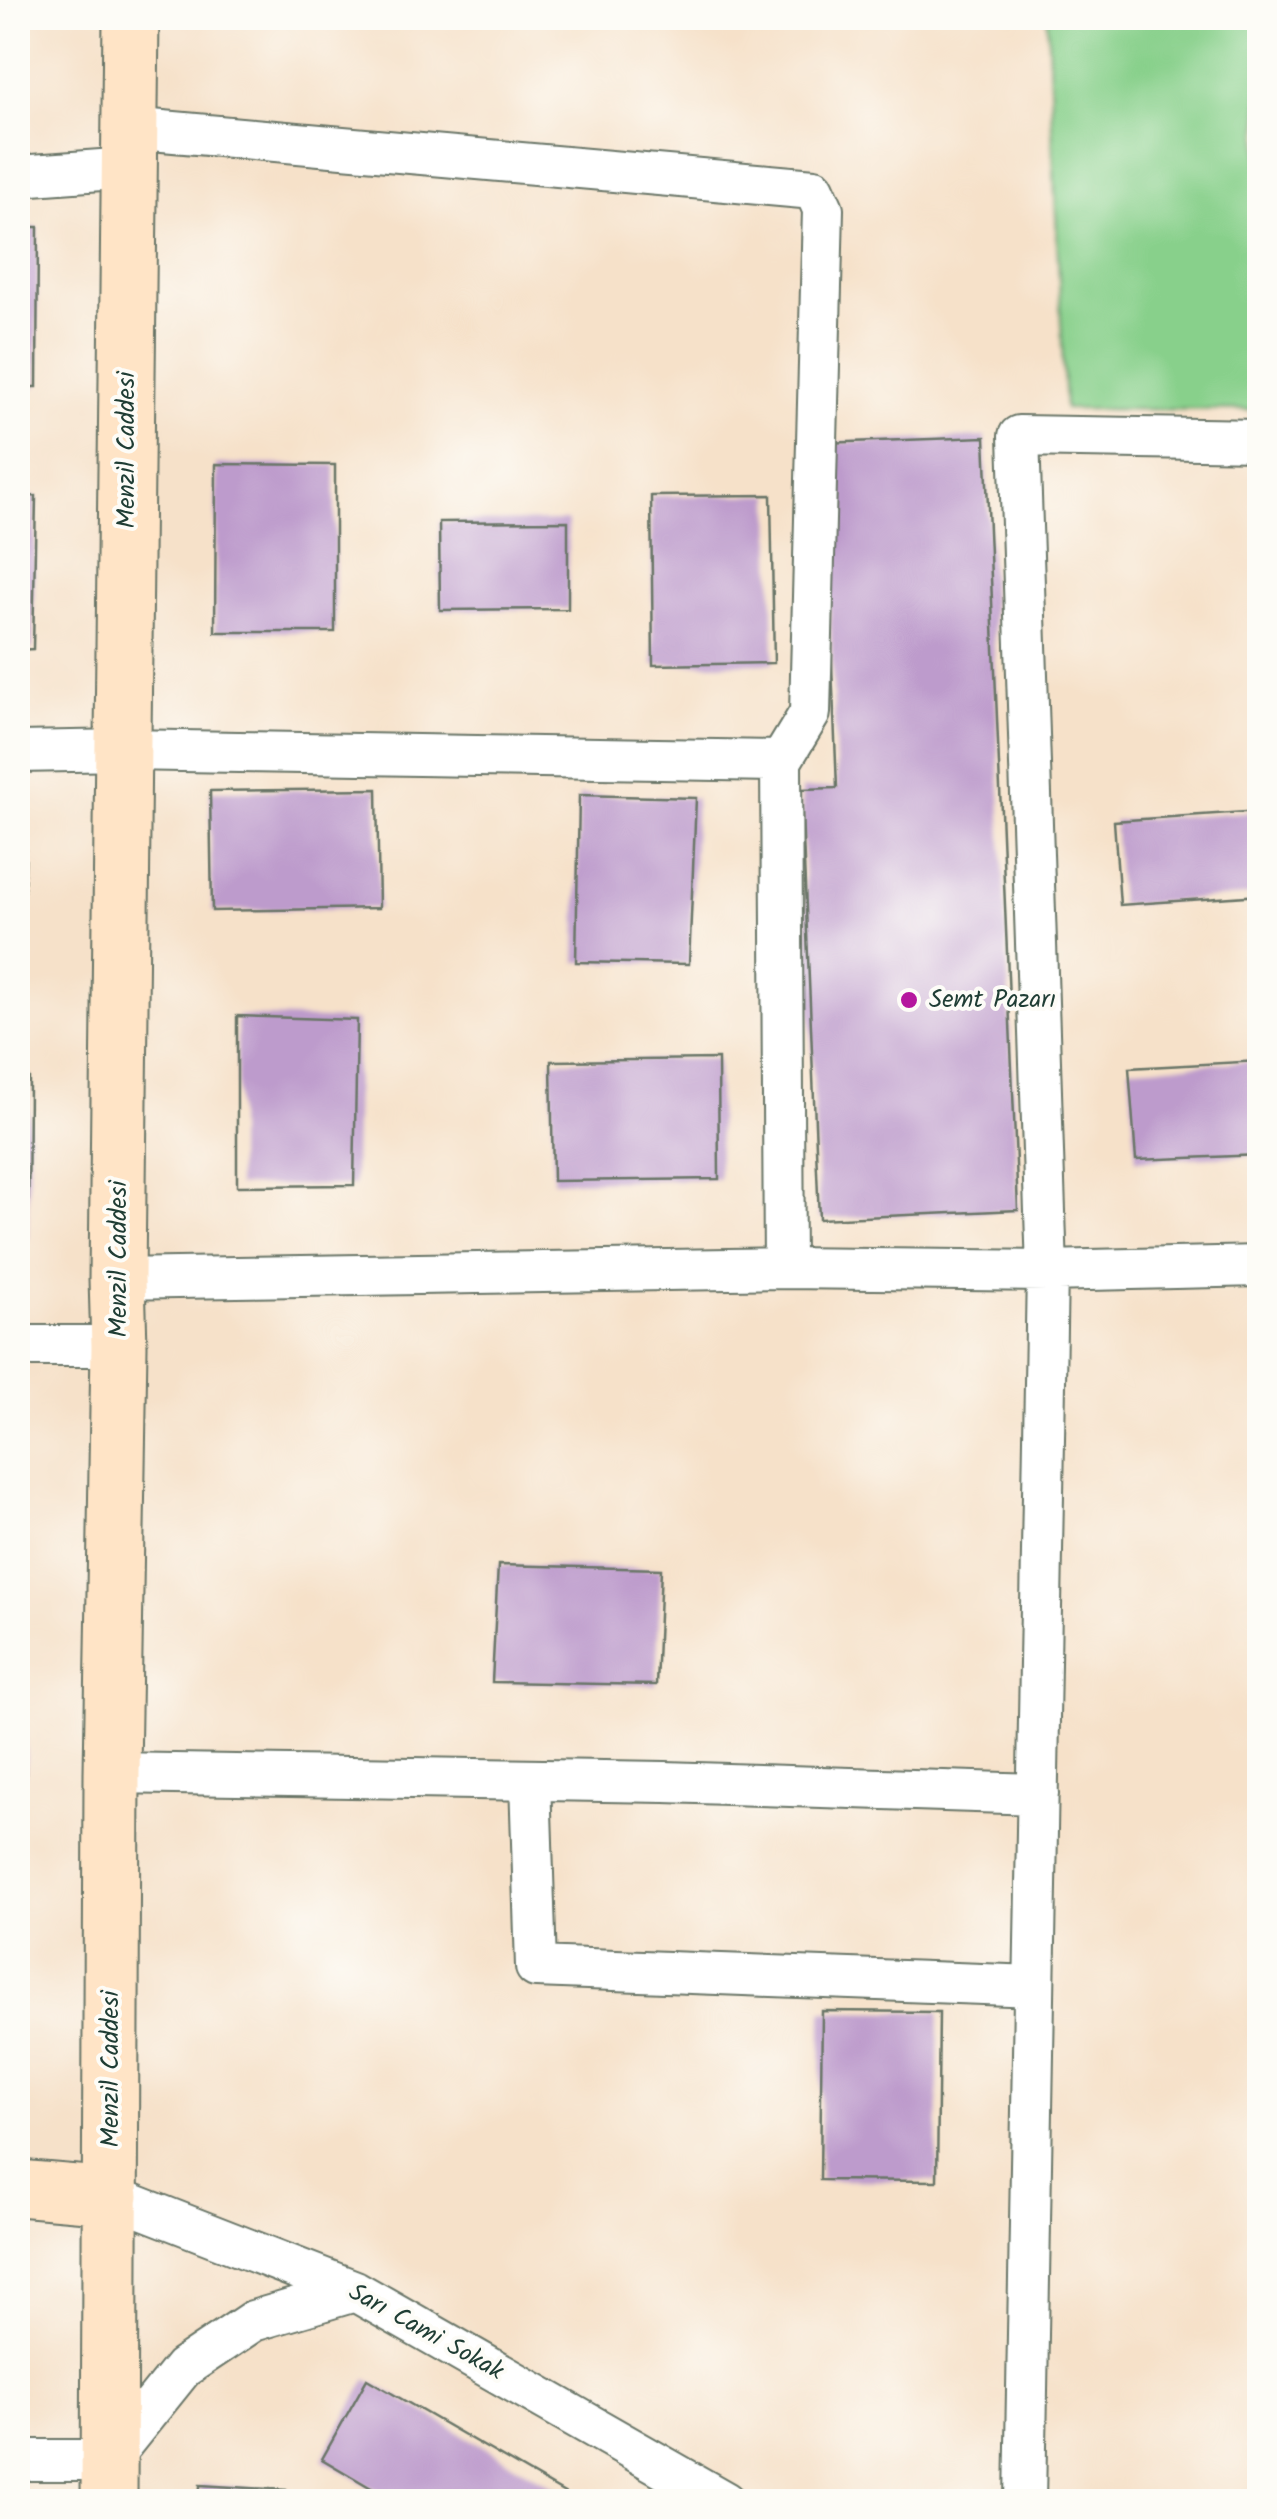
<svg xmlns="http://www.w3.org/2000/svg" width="1277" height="2519" viewBox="0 0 1277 2519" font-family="Kalam,sans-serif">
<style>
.green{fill:#88d08b;stroke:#548660;stroke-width:2.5}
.building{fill:#bd9bcc}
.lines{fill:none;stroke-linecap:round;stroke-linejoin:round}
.street-casing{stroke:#6a7668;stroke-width:44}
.secondary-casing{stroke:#6a7668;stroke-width:59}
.street{stroke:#fff;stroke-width:40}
.secondary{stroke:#ffe4c6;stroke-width:55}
.poi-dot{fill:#b5179e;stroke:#fdfcf7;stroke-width:4}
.labels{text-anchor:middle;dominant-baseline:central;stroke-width:8;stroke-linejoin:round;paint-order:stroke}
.street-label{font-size:25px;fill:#1f3d34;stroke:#fdfcf7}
.poi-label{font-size:25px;fill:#1f3d34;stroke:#fdfcf7;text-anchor:start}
</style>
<rect width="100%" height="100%" fill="#fdfcf7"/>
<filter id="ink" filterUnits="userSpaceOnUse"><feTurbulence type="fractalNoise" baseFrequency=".01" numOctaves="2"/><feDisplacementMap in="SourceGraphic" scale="20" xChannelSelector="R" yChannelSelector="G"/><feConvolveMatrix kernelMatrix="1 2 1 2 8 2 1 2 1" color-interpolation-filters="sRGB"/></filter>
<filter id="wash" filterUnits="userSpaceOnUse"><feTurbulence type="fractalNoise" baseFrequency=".0048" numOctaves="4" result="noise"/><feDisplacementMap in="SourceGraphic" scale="40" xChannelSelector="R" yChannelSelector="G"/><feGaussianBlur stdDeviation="2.25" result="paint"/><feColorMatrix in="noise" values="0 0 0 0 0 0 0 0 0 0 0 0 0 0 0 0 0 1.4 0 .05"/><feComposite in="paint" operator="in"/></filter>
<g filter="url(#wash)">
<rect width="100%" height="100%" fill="#f6e1c9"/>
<path class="green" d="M1047 18H1259V410L1065 409Z"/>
<g id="blocks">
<path class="building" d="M18 227H38L37 387H18Z
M985 437 1018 1210 819 1219 801 789 837 788 823 443Z
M216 464 335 465V632H215Z
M771 495 774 663 653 665 651 496Z
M36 496 33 649 18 650V497Z
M568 521V609L440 610 439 522Z
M377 789 379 908 212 911 210 791Z
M579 795 696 798 689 964 576 962Z
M1259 811 1260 895 1120 905 1114 821Z
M18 820H27L21 972H18Z
M237 1016 357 1020 354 1185 237 1186Z
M718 1059 719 1179 553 1181 551 1061Z
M1260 1061V1155L1136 1160 1129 1068Z
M18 1078H29L28 1240H18Z
M498 1565 661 1569 656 1685 492 1682Z
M18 1617H24L26 1778 18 1779Z
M822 2011 939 2012 937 2181 820 2180Z
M367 2379 580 2502H395L322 2459Z
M200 2485 286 2490V2502H199Z"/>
</g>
</g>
<g filter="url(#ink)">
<use href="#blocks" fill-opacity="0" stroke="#6a7668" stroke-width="2.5"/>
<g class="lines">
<defs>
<path id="street" d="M129 128 814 189 823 209 810 713 781 761
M18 176 129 168
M18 752 125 750 781 761 784 1268
M117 1279 784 1268 1047 1271 1260 1266
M18 1346H119
M112 1773 665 1782 1038 1794
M530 1780 536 1967 1033 1986
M111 2196 355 2291 725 2502
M18 2460H109L183 2368 253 2321 355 2291
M1025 2502 1047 1271 1019 436 1260 440"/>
<path id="secondary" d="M18 2188 111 2196
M109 2502 112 1773 119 1346 117 1279 131 18"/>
</defs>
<use href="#street" class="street-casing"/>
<use href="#secondary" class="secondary-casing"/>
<use href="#street" class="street"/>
<use href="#secondary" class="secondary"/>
</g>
</g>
<circle class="poi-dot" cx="909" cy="1000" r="10"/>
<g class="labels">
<g class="street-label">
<text transform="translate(127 450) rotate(-90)">Menzil Caddesi</text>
<text transform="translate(119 1259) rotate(-90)">Menzil Caddesi</text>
<text transform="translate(111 2069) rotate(-90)">Menzil Caddesi</text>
<text transform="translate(426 2332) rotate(29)">Sarı Cami Sokak</text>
</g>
<g class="poi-label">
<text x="929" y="1000">Semt Pazarı</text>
</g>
</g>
<rect width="1277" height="2519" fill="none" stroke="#fdfcf7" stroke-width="60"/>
</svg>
